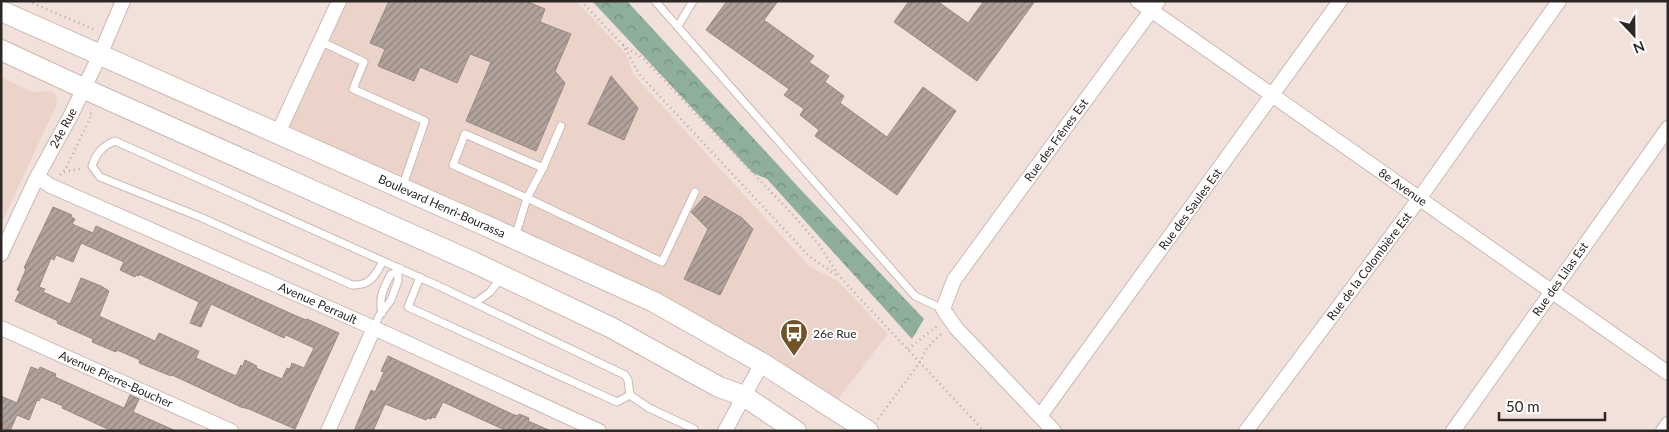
<svg xmlns="http://www.w3.org/2000/svg" width="1669" height="432" viewBox="0 0 1669 432" font-family="Lato,sans-serif">
<style>
.built{fill:#ebd3ca}
.forest{fill:url(#forest-crowns)}
.building{fill:url(#building-hatch);stroke:#988983;fill-rule:evenodd}
.lines{fill:none;stroke-linecap:round;stroke-linejoin:round}
.service-casing{stroke:#c9b9b3;stroke-width:9}
.minor-casing{stroke:#c9b9b3;stroke-width:16}
.secondary-casing{stroke:#c9b9b3;stroke-width:22}
.path{stroke:#b4a6a1;stroke-width:2.5;stroke-dasharray:1 4;stroke-linecap:butt}
.service{stroke:#fff;stroke-width:7}
.minor{stroke:#fff;stroke-width:14}
.secondary{stroke:#fff;stroke-width:20}
.labels{text-anchor:middle;dominant-baseline:central;stroke-width:4;stroke-linejoin:round;paint-order:stroke}
.street-label{font-size:12px;fill:#2c2624;stroke:#fff}
.poi-label{font-size:12px;fill:#2c2624;stroke:#fff;text-anchor:start}
</style>
<defs>
<pattern id="forest-crowns" width="20" height="18" patternUnits="userSpaceOnUse" patternTransform="scale(1.25)"><rect width="20" height="18" fill="#8faf9c"/><path d="M2 6a3 3 0 1 1 6 0M12 15a3 3 0 1 1 6 0" fill="none" stroke="#758e7f"/></pattern>
<pattern id="building-hatch" width="6" height="6" patternUnits="userSpaceOnUse" patternTransform="scale(1.25)"><rect width="6" height="6" fill="#b1a29b"/><path d="M-1 1l2-2M0 6l6-6M5 7l2-2" fill="none" stroke="#90847e"/></pattern>
</defs>
<rect width="100%" height="100%" fill="#f2e1da"/>
<path class="built" d="M339 1H576L626 54 633 74 810 267 838 281 888 334 832 407 748 355 278 133Z
M1 77 32 92 53 91 56 96 57 104 1 224Z"/>
<path class="forest" d="M592 1H627L802 191 924 319 912 339 767 179 753 173Z"/>
<path class="building" d="M389 1H526L545 9 540 22 571 34 555 71 565 83 536 151 466 121 491 62 470 54 457 83 420 67 414 81 378 66 385 49 370 43Z
M727 1H778L764 20 814 56 809 62 829 76 825 82 844 96 840 103 887 137 923 87 956 111 897 195 815 136 819 130 800 115 804 109 784 95 789 89 706 30Z
M909 1H937L968 23 984 1H1035L977 81 894 22Z
M611 76 638 108 624 140 588 124Z
M705 196 742 218 753 229 720 295 684 279 708 229 691 212Z
M53 207 72 215 71 217 75 219 72 224 93 233 96 226 292 314 306 320 307 319 339 333 295 429 249 409 241 407 172 375 171 376 139 363 140 360 117 350 116 352 92 342 93 339 59 324 57 323 58 321 15 301 20 291 17 290 26 269 24 268ZM81 243 124 262 120 270 135 277 136 275 139 276V274L199 302 190 323 201 327 211 304 284 338 286 335 314 348 304 368 292 363 290 369 287 368 282 379 256 368 257 366 245 360 243 366 241 365 236 376 196 358 199 351 159 333 155 341 99 316 109 291 101 286 81 278 70 304 43 292 45 289 39 287 51 258 54 260 56 255 73 262Z
M388 356 512 414 518 416 519 414 529 418 528 421 551 431H507L443 402 435 418 432 417 431 419 427 418 426 420 385 404 373 431H354L371 390 375 392 384 372 381 371Z
M31 367 39 370 40 367 56 374 55 377 124 408 130 395 139 399 133 412 176 431H112L62 408 63 406 41 397 39 401 37 400 29 420 17 415 10 431 1 428V396L17 403Z"/>
<g class="lines">
<defs>
<path id="service" d="M655 1 915 296 943 309
M678 26 693 1
M320 41 364 62 353 89 425 121 402 188
M543 168 465 134 453 165 527 198 543 168 561 126
M515 237 527 198 662 262 695 192
M383 261C375 276 370 286 352 285L200 217 100 177 92 166C96 154 102 146 115 141L443 288 625 375 628 380 630 395 649 408 694 429
M420 277 408 307 617 402 630 395
M475 303 490 292 501 278
M382 313C378 299 384 287 391 274L398 272
M374 328 379 316 391 300 398 281V272L400 268"/>
<path id="minor" d="M1138 1 1668 373
M278 133 339 1
M37 177 51 186 374 328 599 431
M1 254 37 177 70 117 100 55 123 1
M1 328 231 431
M1040 416 1340 1
M328 431 374 328
M725 431 762 363
M1054 431 956 328 943 309 954 280 1158 1
M1246 431 1419 199 1559 1
M1453 431 1668 128
M1663 431 1668 424"/>
<path id="secondary" d="M1 11 491 228 654 302 762 363 868 431
M1 50 98 95 473 262 612 328 719 387 744 396 796 431"/>
</defs>
<use href="#service" class="service-casing"/>
<use href="#minor" class="minor-casing"/>
<use href="#secondary" class="secondary-casing"/>
<path class="path" d="M28 1 95 30
M581 1 623 45 639 74 810 257 838 276
M623 45 644 59 795 217 819 245 840 277 984 431
M64 172 83 168
M60 175 65 170 92 114 87 112
M908 349 937 326
M878 419 920 362 927 348 943 332"/>
<use href="#service" class="service"/>
<use href="#minor" class="minor"/>
<use href="#secondary" class="secondary"/>
</g>
<defs>
<symbol id="bus-pin" viewBox="-11 -11 22 30"><path d="M0 17L-7.5 6A9.5 9.5 0 1 1 7.5 6Z" fill="#705427" stroke="#fff"/><path d="M-5-6H5V4H4V6H2V4H-2V6H-4V4H-5ZM-3.5-4V0h7V-4ZM-3.5 1.2v1.5H-2V1.2ZM2 1.2v1.5H3.5V1.2Z" fill="#fff"/></symbol>
</defs>
<g fill-rule="evenodd">
<use href="#bus-pin" x="778" y="317" width="32" height="43"/>
</g>
<g class="labels">
<g class="street-label">
<text transform="translate(63 128) rotate(-62)">24e Rue</text>
<text transform="translate(1056 140) rotate(-54)">Rue des Frênes Est</text>
<text transform="translate(1403 187) rotate(35)">8e Avenue</text>
<text transform="translate(442 206) rotate(24)">Boulevard Henri-Bourassa</text>
<text transform="translate(1190 209) rotate(-54)">Rue des Saules Est</text>
<text transform="translate(1369 266) rotate(-53)">Rue de la Colombière Est</text>
<text transform="translate(1560 279) rotate(-55)">Rue des Lilas Est</text>
<text transform="translate(318 303) rotate(24)">Avenue Perrault</text>
<text transform="translate(116 379) rotate(24)">Avenue Pierre-Boucher</text>
</g>
<g class="poi-label">
<text x="813" y="333">26e Rue</text>
</g>
</g>
<rect width="1669" height="432" fill="none" stroke="#2c2624" stroke-width="5"/>
<g transform="translate(1634 35) rotate(158)" stroke="#ffffff" stroke-width="4" paint-order="stroke">
<path d="M0-4L9 19L0 12L-9 19Z" fill="#2c2624"/>
<text y="-8" font-size="14" font-weight="bold" text-anchor="middle" fill="#2c2624">N</text>
</g>
<path d="M1499 412v8h106v-8" fill="none" stroke="#2c2624" stroke-width="2.5"/>
<text x="1506" y="412" font-size="15" fill="#2c2624" stroke="#ffffff" stroke-width="4" paint-order="stroke">50 m</text>
</svg>
